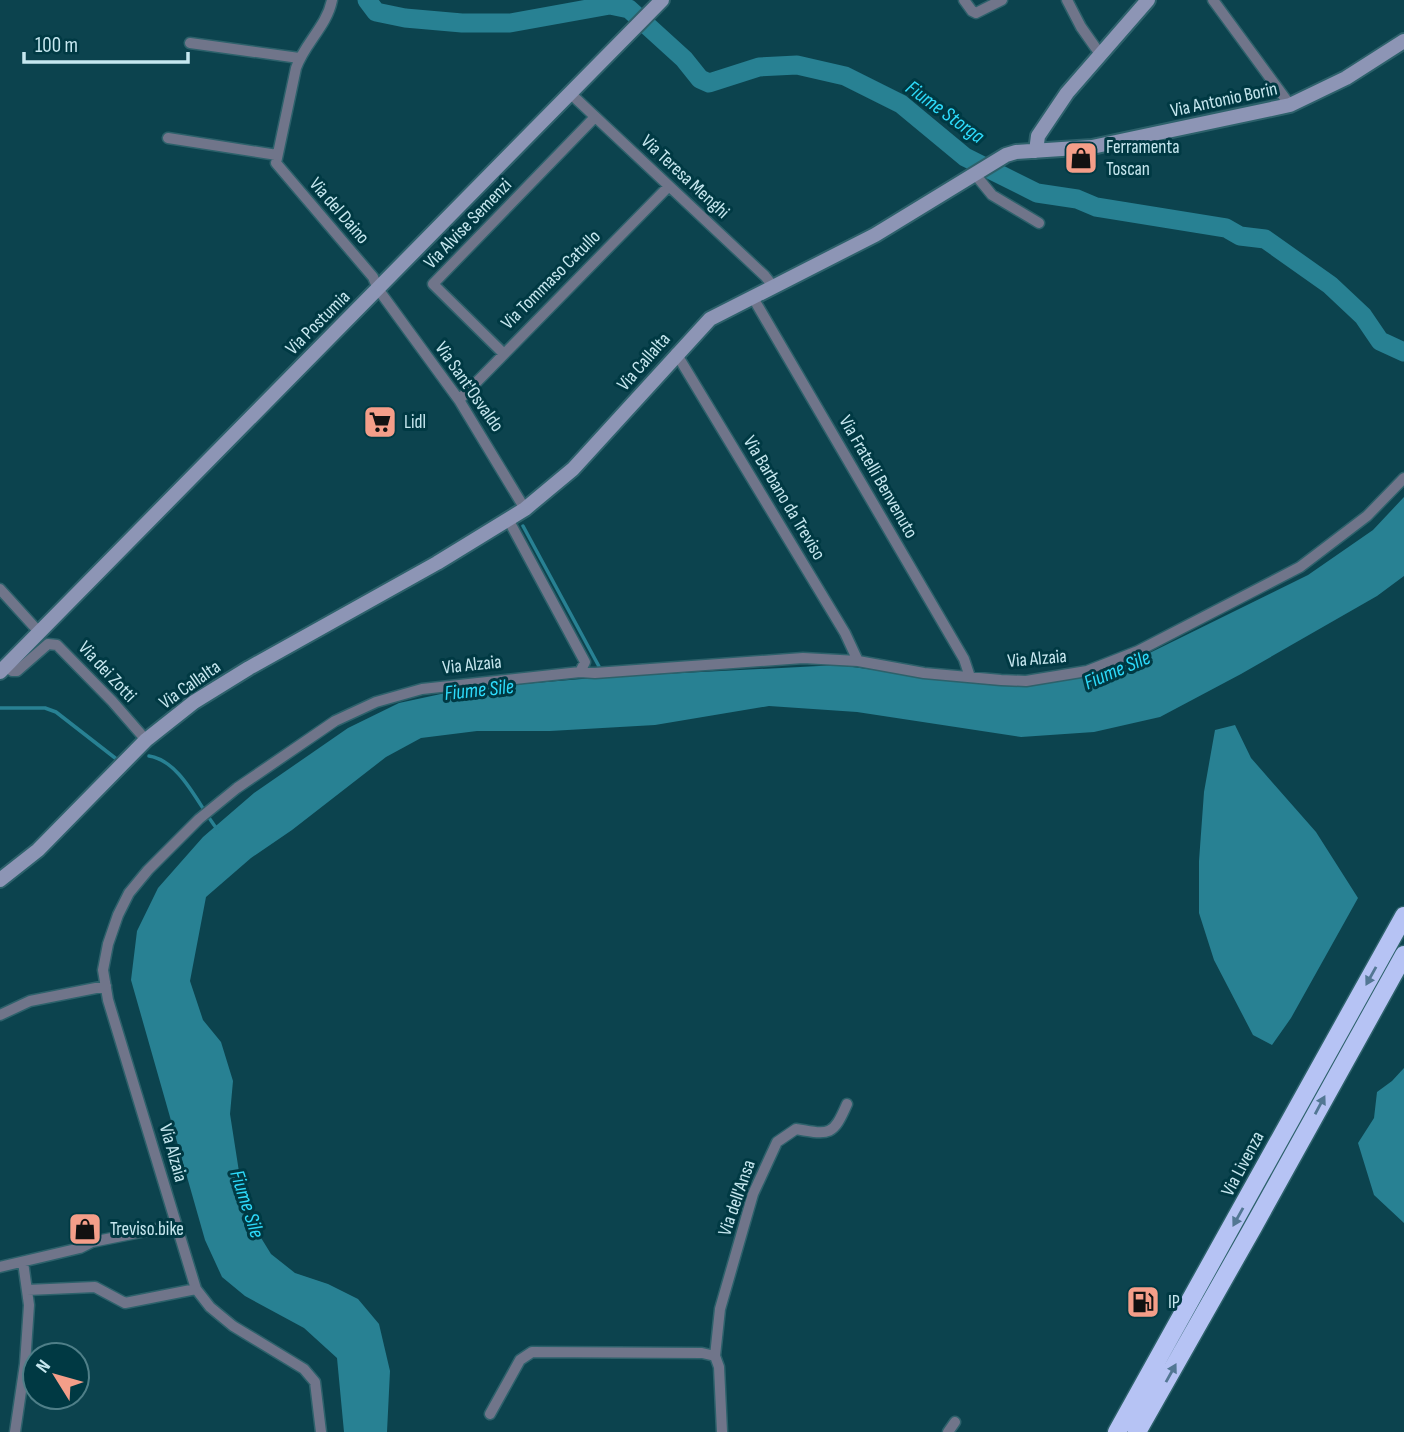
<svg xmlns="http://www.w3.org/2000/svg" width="1404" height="1432" viewBox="0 0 1404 1432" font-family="'Sofia Sans Condensed',sans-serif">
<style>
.water{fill:#288193}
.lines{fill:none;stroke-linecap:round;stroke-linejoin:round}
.stream{stroke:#288193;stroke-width:3.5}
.river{stroke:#288193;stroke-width:19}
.street-casing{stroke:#2d616b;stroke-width:13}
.secondary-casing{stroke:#2d616b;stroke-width:18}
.highway-casing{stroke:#2d616b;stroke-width:21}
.street{stroke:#70758a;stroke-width:10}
.secondary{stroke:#8d95b5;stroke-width:14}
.highway{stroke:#b6c3f4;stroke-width:18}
.oneway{fill:#527793}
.labels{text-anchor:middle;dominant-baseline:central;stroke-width:6;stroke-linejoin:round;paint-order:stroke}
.street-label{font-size:19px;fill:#c6e7ef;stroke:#003943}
.poi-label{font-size:19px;fill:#c6e7ef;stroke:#003943;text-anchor:start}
.water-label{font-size:21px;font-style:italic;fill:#2ddbfb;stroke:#003943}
</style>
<rect width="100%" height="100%" fill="#0c434e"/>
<path class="water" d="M1404 497V576L1377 596 1241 674 1160 717 1094 732 1021 737 857 712 769 706 655 725 550 731H477L421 738 386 757 292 830 251 858 206 897 190 981 203 1020 221 1042 233 1081 230 1114 242 1191 255 1228 271 1254 295 1273 328 1284 358 1299 379 1324 390 1371 387 1432H344L337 1358 304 1328 245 1296 222 1277 205 1240 131 980 137 931 158 888 203 837 254 793 348 728 399 703 464 689 605 677 838 665 949 680 970 677 1042 684 1117 669 1308 575 1373 530Z
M1235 725 1251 758 1316 832 1358 898 1291 1018 1272 1045 1253 1035 1214 960 1199 913V861L1204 792 1215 730Z
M1404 1068V1223L1374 1195 1358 1143 1374 1118 1377 1092 1392 1081Z"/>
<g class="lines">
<path class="stream" d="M523 526 602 672
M0 708H45L56 712 119 761
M149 756C181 761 198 805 217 829"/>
<path class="river" d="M367 0 376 12 405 18 462 23H510L610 5 629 9 684 59 700 79 709 83 759 67 797 65 845 76 901 104 965 157 1037 193 1077 199 1096 207 1226 228 1240 236 1265 239 1330 285 1363 316 1380 341 1404 352"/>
<defs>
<path id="street" d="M332 0C327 26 304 44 296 68L276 163 373 277 378 289 459 400 525 509
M964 0 972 11 976 13 1002 0
M1067 0 1081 27 1100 54
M1213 0 1290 105
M190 43 299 58
M571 94 765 276 773 286
M168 138 277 155
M974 173 992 195 1039 223
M752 296 964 659 970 677
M503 353 433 284 595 117
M676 353 845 633 858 661
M459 400 669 186
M508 519 585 662 580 672
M0 589 39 632
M5 666 12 671H17L48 644 57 645 112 701 146 740
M0 1015 30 1001 106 986
M0 1267 80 1248 92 1242 176 1225
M27 1290 95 1287 125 1303 196 1289
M490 1414 520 1360 532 1352 702 1353 715 1356
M15 1432 25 1364 29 1305 23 1262
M321 1432 315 1382 304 1369 233 1326 210 1307 196 1289 108 1000 103 970 108 944 118 915 129 893 148 870 199 819 237 788 335 721 376 702 422 689 580 672 595 673 803 658 858 661 924 673 1001 680 1026 681 1087 671 1138 651 1300 567 1367 516 1404 478
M722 1432 719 1367 715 1356 720 1309 753 1194 777 1142 796 1129C830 1135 833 1136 847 1104
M948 1432 955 1422"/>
<path id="secondary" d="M1036 151 1038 136 1067 93 1148 0
M0 672 662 0
M0 880 38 850 146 740 194 702 249 668 437 563 525 509 573 469 710 319 875 235 1006 155 1016 152 1092 147 1290 105 1346 78 1404 41"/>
<path id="highway" d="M1117 1432 1404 916
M1137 1432 1252 1229 1404 955"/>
</defs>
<use href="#street" class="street-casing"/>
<use href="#secondary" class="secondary-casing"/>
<use href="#highway" class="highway-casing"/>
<use href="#street" class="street"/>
<use href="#secondary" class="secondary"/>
<use href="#highway" class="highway"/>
</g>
<defs><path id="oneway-solid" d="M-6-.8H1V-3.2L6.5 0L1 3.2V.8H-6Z" transform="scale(1.75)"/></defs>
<g class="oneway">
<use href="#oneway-solid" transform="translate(1371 976) rotate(119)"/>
<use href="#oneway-solid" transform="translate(1320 1105) rotate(-62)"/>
<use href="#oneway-solid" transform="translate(1238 1217) rotate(119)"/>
<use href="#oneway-solid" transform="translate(1171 1373) rotate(-61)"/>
</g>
<defs>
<symbol id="shop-square" viewBox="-11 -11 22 22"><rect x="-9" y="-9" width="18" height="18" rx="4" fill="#f49e89" stroke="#003943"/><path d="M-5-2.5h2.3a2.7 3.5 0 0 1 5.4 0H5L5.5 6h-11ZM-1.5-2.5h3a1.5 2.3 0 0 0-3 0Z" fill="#111"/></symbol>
<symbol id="supermarket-square" viewBox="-11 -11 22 22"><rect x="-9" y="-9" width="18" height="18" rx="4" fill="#f49e89" stroke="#003943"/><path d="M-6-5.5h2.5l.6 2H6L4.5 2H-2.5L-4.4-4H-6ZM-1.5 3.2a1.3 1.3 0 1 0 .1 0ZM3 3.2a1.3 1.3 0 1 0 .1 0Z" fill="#111"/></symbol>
<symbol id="fuel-square" viewBox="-11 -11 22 22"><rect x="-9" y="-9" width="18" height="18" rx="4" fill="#f49e89" stroke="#003943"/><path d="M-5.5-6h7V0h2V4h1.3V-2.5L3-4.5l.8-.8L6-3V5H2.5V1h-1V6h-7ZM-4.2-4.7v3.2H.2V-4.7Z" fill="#111"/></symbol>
</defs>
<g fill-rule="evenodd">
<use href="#shop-square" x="1062" y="139" width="38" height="38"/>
<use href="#supermarket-square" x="361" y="403" width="38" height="38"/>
<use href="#shop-square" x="66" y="1210" width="38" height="38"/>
<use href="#fuel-square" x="1124" y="1283" width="38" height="38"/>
</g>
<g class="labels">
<g class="street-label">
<text transform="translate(1224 100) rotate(-12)">Via Antonio Borin</text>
<text transform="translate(685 177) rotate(43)">Via Teresa Menghi</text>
<text transform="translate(339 211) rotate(49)">Via del Daino</text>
<text transform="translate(468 224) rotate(-46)">Via Alvise Semenzi</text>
<text transform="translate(551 280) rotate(-45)">Via Tommaso Catullo</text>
<text transform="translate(318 323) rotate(-45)">Via Postumia</text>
<text transform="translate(644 362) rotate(-49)">Via Callalta</text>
<text transform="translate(469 387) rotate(55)">Via Sant'Osvaldo</text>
<text transform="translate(878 477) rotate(60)">Via Fratelli Benvenuto</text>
<text transform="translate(784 498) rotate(59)">Via Barbano da Treviso</text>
<text transform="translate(1037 659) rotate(-5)">Via Alzaia</text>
<text transform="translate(472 665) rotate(-6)">Via Alzaia</text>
<text transform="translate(107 672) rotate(47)">Via dei Zotti</text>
<text transform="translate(190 685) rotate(-35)">Via Callalta</text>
<text transform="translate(173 1153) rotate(74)">Via Alzaia</text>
<text transform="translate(1243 1164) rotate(-62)">Via Livenza</text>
<text transform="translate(737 1198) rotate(-71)">Via dell'Ansa</text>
</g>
<g class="poi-label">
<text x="1106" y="147">Ferramenta<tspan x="1106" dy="22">Toscan</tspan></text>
<text x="404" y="422">Lidl</text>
<text x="110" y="1229">Treviso.bike</text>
<text x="1168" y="1302">IP</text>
</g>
<g class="water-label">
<text transform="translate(945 112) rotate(36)">Fiume Storga</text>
<text transform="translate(1117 670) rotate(-23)">Fiume Sile</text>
<text transform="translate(479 690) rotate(-6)">Fiume Sile</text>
<text transform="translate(247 1204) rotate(72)">Fiume Sile</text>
</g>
</g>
<g transform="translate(56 1376) rotate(307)"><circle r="33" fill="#003943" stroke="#4f7f88" stroke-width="2"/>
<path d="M0-5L12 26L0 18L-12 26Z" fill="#f49e89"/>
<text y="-10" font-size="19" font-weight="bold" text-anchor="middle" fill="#c6e7ef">N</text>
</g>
<path d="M24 52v10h164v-10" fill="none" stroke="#c6e7ef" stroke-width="3.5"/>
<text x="35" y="52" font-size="21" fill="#c6e7ef" stroke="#003943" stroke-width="5" paint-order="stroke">100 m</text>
</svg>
